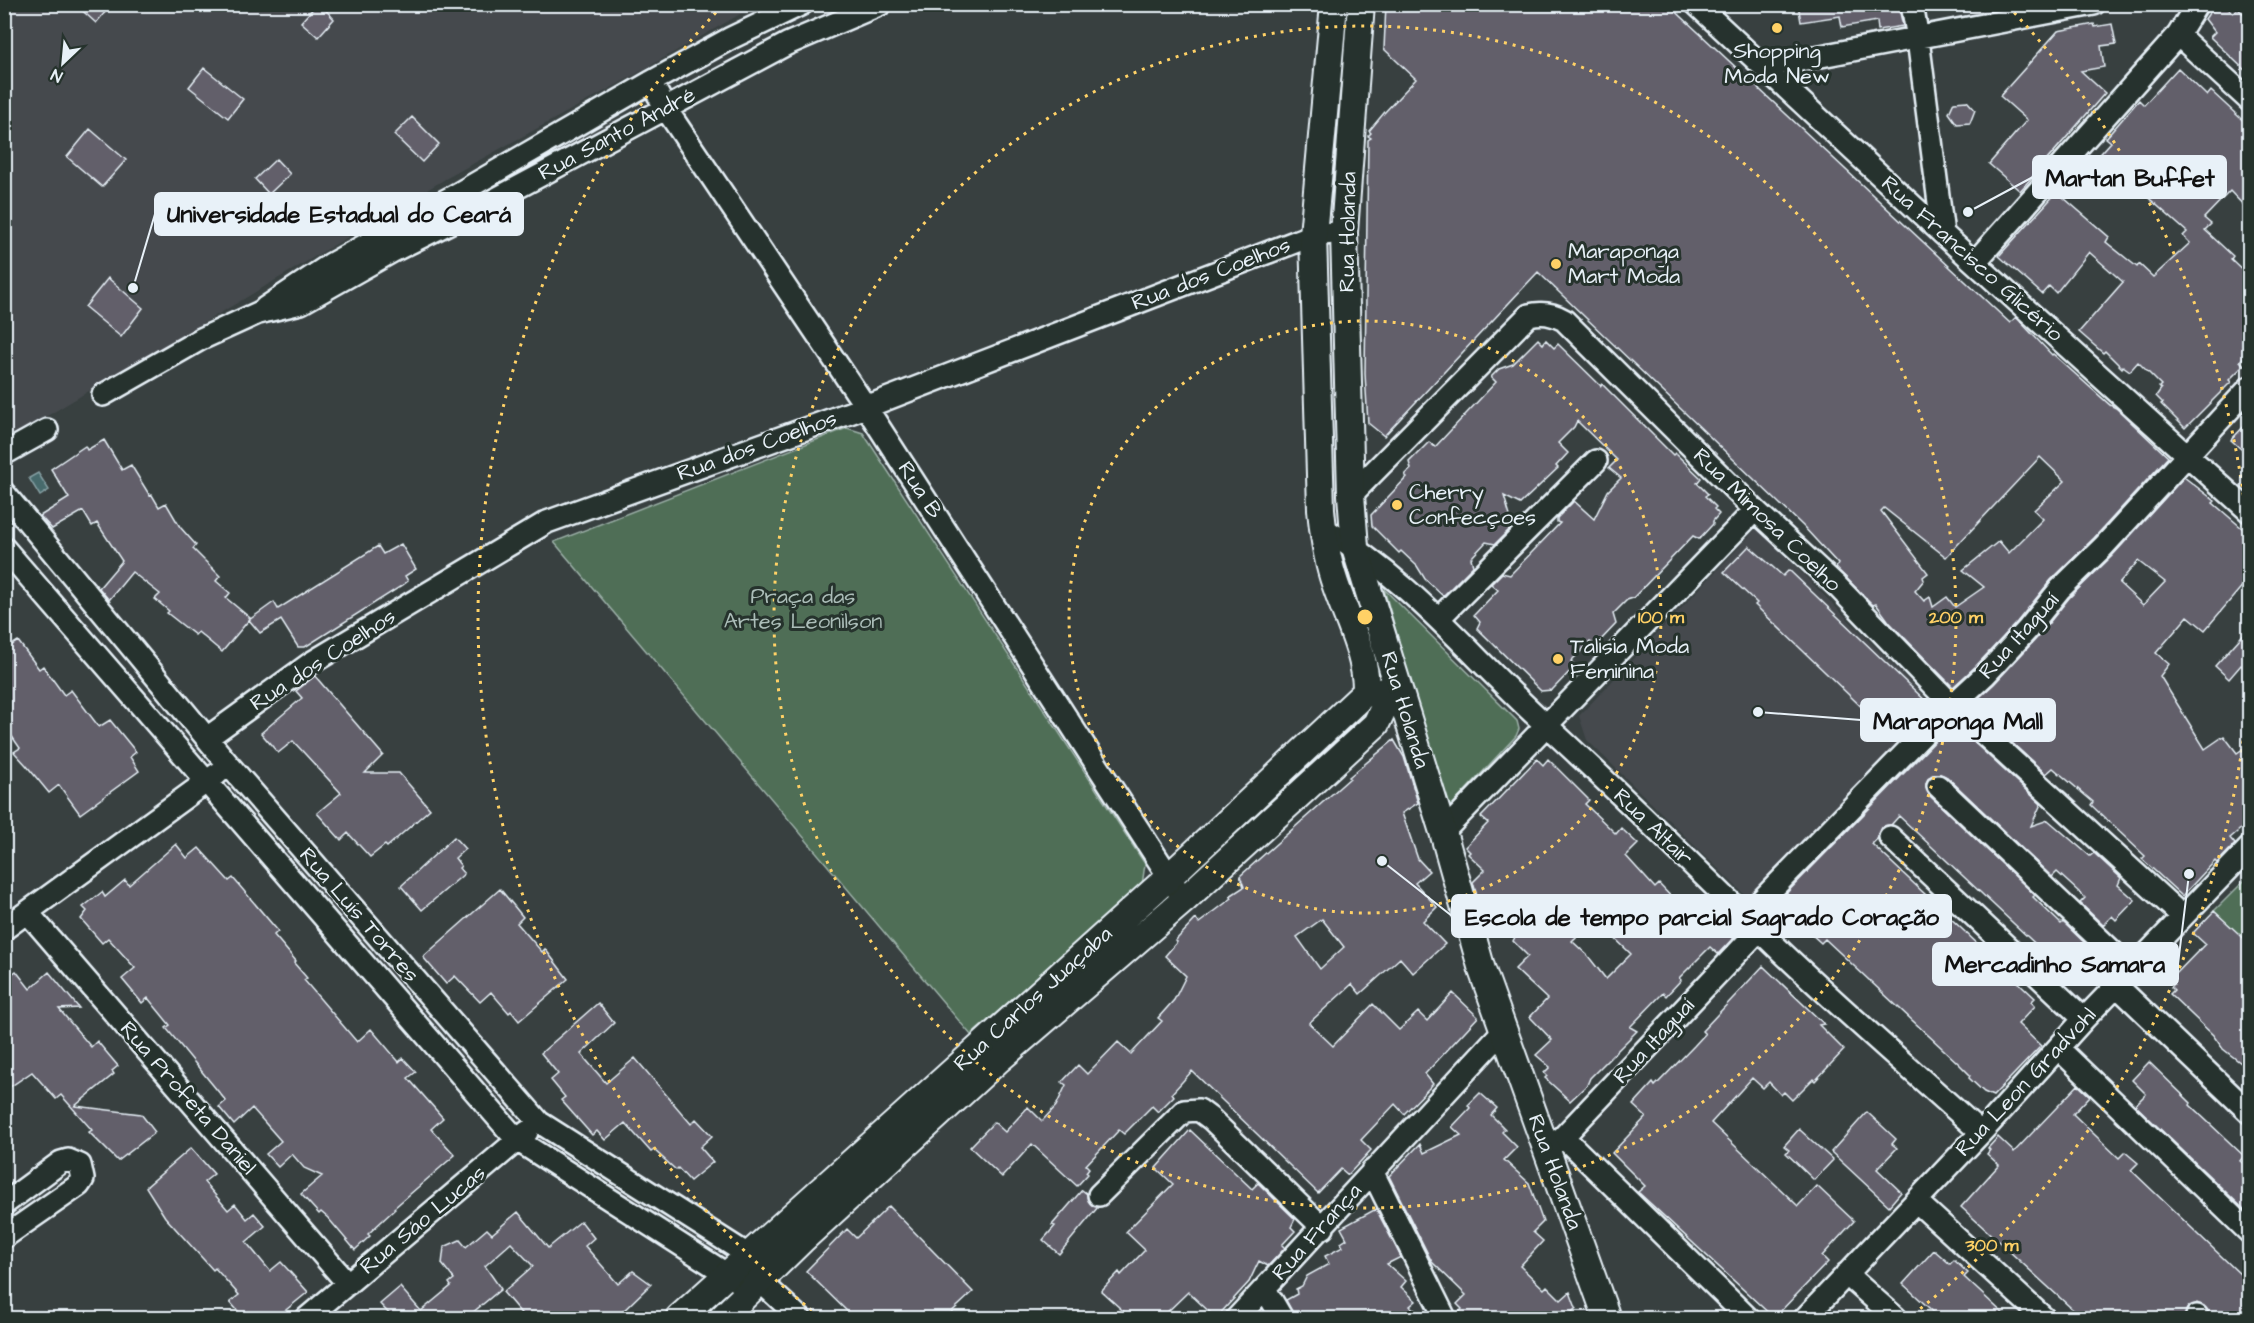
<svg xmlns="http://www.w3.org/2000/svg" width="2254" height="1323" viewBox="0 0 2254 1323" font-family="'Architects Daughter',sans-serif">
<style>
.built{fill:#45494d}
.green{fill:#506e57;stroke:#9cb0a8;stroke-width:1.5}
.water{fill:#466a6c;stroke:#87a0a4;stroke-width:1.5}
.building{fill:#625f6b;stroke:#e8f1f8;stroke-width:1.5;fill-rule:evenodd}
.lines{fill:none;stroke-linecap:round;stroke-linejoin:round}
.minor-casing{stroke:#e8f1f8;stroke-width:26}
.tertiary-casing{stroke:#e8f1f8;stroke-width:30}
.minor{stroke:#26332d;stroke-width:21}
.tertiary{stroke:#26332d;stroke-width:26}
.ring{fill:none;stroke:#ffd166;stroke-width:3;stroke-dasharray:3 6}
.poi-dot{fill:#ffd166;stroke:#26332d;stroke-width:2}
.labels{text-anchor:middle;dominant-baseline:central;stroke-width:6;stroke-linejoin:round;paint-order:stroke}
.poi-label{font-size:22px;fill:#e8f1f8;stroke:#26332d;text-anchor:start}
.street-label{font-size:22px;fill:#e8f1f8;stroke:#26332d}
.park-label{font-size:22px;fill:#abbdb8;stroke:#26332d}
.centre{fill:#ffd166;stroke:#26332d;stroke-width:3}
.ring-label{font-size:18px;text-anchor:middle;font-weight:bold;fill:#ffd166;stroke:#26332d;stroke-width:6;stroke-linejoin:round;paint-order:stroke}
.leader{fill:none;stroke:#e8f1f8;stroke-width:2}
.callout-dot{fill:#e8f1f8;stroke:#26332d;stroke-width:2}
.callout{fill:#e8f1f8;stroke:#e8f1f8;stroke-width:2}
.callout-label{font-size:24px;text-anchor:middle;font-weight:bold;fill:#111}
</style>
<rect width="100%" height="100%" fill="#384040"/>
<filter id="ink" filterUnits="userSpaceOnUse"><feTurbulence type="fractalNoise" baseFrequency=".0167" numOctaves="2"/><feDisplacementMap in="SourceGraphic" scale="12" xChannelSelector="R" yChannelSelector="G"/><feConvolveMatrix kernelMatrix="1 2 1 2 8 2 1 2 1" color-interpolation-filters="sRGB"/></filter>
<g filter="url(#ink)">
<path class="built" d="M5 5H756L629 78 447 178 5 441Z
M1757 528 1936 708 1748 898 1587 740 1579 716Z"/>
<path class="green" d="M847 428 863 433 1145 864 1142 885 971 1035 554 542Z
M1384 589 1517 721 1519 729 1516 736 1452 805 1448 806 1445 804Z
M2249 876V944L2214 911Z"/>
<path class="water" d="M38 473 49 490 40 496 29 478Z"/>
<path class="building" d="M75 4H112L96 23Z
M317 4H320L334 19 318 37 301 22Z
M1386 4H1668L2010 323 2016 317 2052 355 2053 354 2110 405 2116 408 2168 457 2094 538 2051 580 2017 622 1976 666 1953 687 1890 623 1876 604 1873 605 1836 568 1838 564 1803 526 1538 272 1384 436 1368 423 1365 374 1368 140 1371 138 1368 136 1371 133 1369 131 1384 113 1416 79 1384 49ZM2040 457 2065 481 2034 510 2043 519 2009 553 1999 541 1963 570 1984 587 1955 607 1947 597 1933 607 1930 597 1924 601 1915 591 1924 580 1923 577 1928 573 1881 511 1884 508 1946 557Z
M1798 4H1898L1903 26 1878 30 1877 21 1842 27 1840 16 1801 22Z
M2221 5 2225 8 2226 7 2233 13 2238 9 2250 19V75L2210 37 2215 32 2205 19 2209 13Z
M2094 24 2095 27 2112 24 2116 44 2101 46 2104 67 2081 71 2105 93 2020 191 1989 164 2027 120 2000 96 2058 31Z
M204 68 243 99 228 118 189 87Z
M2178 68 2207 96 2211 91 2250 127V212L2230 191 2204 218 2211 224 2205 230 2233 256 2231 259 2250 277V350L2240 361 2244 365 2229 380 2231 382 2185 428 2161 404 2163 403 2156 396 2161 389 2159 387 2161 385 2138 362 2130 371 2123 366 2122 368 2105 351 2103 353 2079 332 2123 282 2089 252 2056 293 2049 286 2042 294 1999 256 2057 192 2109 237 2106 242 2137 267 2139 264 2153 277 2190 243 2183 236 2187 232 2126 178 2124 181 2115 173 2112 175 2095 160 2111 142 2106 138 2139 100 2144 105Z
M1967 101 1975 110 1970 123 1957 124 1949 113 1954 102Z
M412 117 439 144 422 162 394 135Z
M90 129 126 160 102 187 67 157Z
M276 159 290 174 269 194 255 179Z
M108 278 143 308 121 337 85 307Z
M1538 339 1543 344 1546 340 1554 348 1558 344 1601 386 1602 384 1673 455 1675 453 1701 478 1697 483 1708 494 1705 496 1716 507 1714 509 1719 514 1713 521V524L1699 539 1693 536 1633 598 1627 600 1613 614 1616 624 1596 645 1590 642 1571 661 1575 666 1552 690 1541 691 1477 628 1480 622 1474 615 1498 590 1491 584 1502 573 1510 575 1560 523 1557 522V518L1574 501 1594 519 1608 491 1621 478 1609 468 1617 460 1577 421 1574 427 1558 443 1568 453 1556 466 1558 468 1520 504 1504 496 1513 526 1495 544 1486 542 1471 558 1473 566 1443 596 1425 579 1417 566 1401 551 1399 553 1372 526 1371 515 1407 477 1405 475 1411 469 1409 462 1429 442 1435 447 1496 382 1491 377 1499 369 1513 364Z
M2250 420V457L2231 440Z
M104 440 122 470 131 465 150 496 152 495 159 507 166 503 180 527 196 545 193 549 220 576 216 581 230 593 226 598 250 618 249 620 274 602 278 609 378 546 383 554 401 544 416 569 405 576 408 581 403 585 305 647H298L281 620 260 633 249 620 222 652 198 632 195 635 167 613 169 611 155 599 160 594 132 572 109 600 99 588 122 561 97 523 92 526 83 511 52 529 40 516 69 498 51 469 85 446 87 450Z
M2184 477 2215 501 2213 503 2250 535V577L2205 630 2188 616 2156 653 2169 664 2160 676 2205 749 2224 736 2237 753 2250 744V821L2230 838 2235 844 2217 863 2215 861 2182 896 2142 859 2145 856 2091 805 2093 802 2053 768 2046 774 1971 705 1994 684 2036 639 2069 598 2112 556ZM2138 561 2165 582 2143 605 2119 583Z
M1749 546 1783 576 1789 570 1932 707 1898 742 1755 605 1757 603 1724 572Z
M2250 627V673L2241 665 2229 679 2215 666Z
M18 641 39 669 43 666 64 695 71 690 99 727 110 720 136 752 130 757 139 771 80 814 59 785 49 793 26 765 14 752 20 748 4 725V650Z
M315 676 383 755 365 773H399L430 809 387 847 385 845 370 857 348 833 341 840 317 813 341 793 293 741 278 753 261 733 302 698 296 691Z
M1953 723 2041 804 2031 826 2048 820 2090 856 2094 853 2121 878 2118 885 2135 900 2116 920 2112 916 2103 925 2080 903 2085 898 2080 893 2057 872 2052 877 1947 777 1940 774 1929 777 1926 784 1929 795 2035 895 2033 897 2061 924 2063 922 2090 948 2070 969 2066 965 2062 969 1899 816 1891 825 1880 829 1878 838 1872 844 2035 998 2031 1002 2035 1006 2018 1024 2041 1046 1993 1096 1984 1092 1969 1078 1970 1075 1958 1063 1825 939 1821 943 1798 922 1788 933 1768 912Z
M1394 740 1404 757 1418 803 1402 813 1418 859 1429 871 1415 883 1437 907 1423 921 1445 944 1413 973 1400 958 1360 994 1352 984 1309 1023 1333 1046 1373 1004 1399 1030 1418 1012 1427 1021 1453 993 1478 1017 1425 1074 1433 1084 1404 1114 1395 1104 1361 1140 1371 1150 1348 1175 1341 1169 1318 1193 1192 1071 1172 1093 1174 1096 1158 1112 1152 1106 1124 1134 1119 1130 1086 1165 1089 1168 1086 1172 1088 1174 1077 1186 1032 1144 1002 1177 970 1147 994 1122 1005 1132 1028 1107 1042 1121 1056 1106 1066 1085 1062 1082 1078 1065 1087 1074 1118 1042 1131 1054 1162 1021 1158 1018 1174 1000 1186 976 1165 956 1177 942 1175 941 1196 919 1199 923 1232 898 1230 896 1244 887 1240 876 1350 778 1349 777ZM1322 919 1344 947 1320 969 1297 937Z
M1537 759 1543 765 1548 759 1589 800 1585 804 1616 834 1621 828 1638 844 1626 856 1655 888 1659 884 1679 905 1688 897 1714 922 1719 917 1737 934 1718 954 1710 947 1679 978 1681 980 1666 996 1663 993 1630 1027 1637 1031 1590 1078 1587 1085 1570 1101 1545 1078 1547 1076 1544 1073 1550 1067 1536 1055 1552 1040 1530 1017 1547 999 1515 969 1528 956 1513 941 1518 931 1481 896 1478 900 1473 882 1485 870 1468 854 1470 852 1465 847 1488 823 1481 817ZM1595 919 1631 954 1606 979 1588 956 1572 941Z
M454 837 465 849 455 858 461 866 459 868 464 874 422 910 401 886Z
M176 844 187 858 199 848 229 881 233 878 278 931 274 935 296 961 294 963 307 978 304 980 357 1042 371 1029 399 1062 403 1058 416 1072 408 1078 443 1118 431 1129 455 1155 394 1208 395 1209 368 1234 370 1236 355 1250 328 1218 321 1212 319 1214 301 1194 322 1176 304 1168 292 1154 278 1167 266 1154 281 1141 252 1108 234 1125 219 1107 226 1101 166 1028 170 1025 148 998 142 1003 122 979 135 968 108 938 102 943 81 919 87 911 83 907 102 892 105 897 125 880 129 885Z
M500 889 523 917 517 923 542 952 545 949 568 979 519 1021 511 1011 509 1013 491 992 480 1002 455 976 446 984 423 957Z
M2214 911 2250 944V1070L2223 1049 2213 1035 2170 994 2174 990 2171 987 2174 984 2170 980 2205 944 2193 933Z
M1763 966 1824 1024 1819 1025 1844 1050 1815 1081 1813 1079 1792 1100 1784 1092 1781 1095 1769 1082 1763 1088 1752 1078 1711 1123 1798 1206 1817 1186 1854 1221 1822 1256 1828 1262 1774 1318 1638 1192 1645 1186 1612 1153 1646 1117 1633 1105 1653 1083 1655 1086 1694 1046 1705 1034 1702 1031Z
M16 971 30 989 49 972 79 1008 59 1009 91 1047 97 1041 118 1066 112 1071 114 1074 75 1106 141 1114 155 1132 118 1161 89 1132 92 1130 61 1095 56 1099 32 1072 4 1091V980Z
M598 1003 614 1023 581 1054 606 1083 635 1058 691 1124 696 1119 712 1136 700 1147 713 1162 690 1181 678 1168 676 1170 654 1150 651 1152 625 1123 605 1140 597 1131 592 1135 561 1100 565 1097 551 1080 558 1074 541 1053Z
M2149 1062 2191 1103 2190 1105 2244 1156 2240 1161 2250 1169V1215L2135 1105 2146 1094 2132 1080Z
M2078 1085 2090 1096 2073 1114 2119 1158 2125 1152 2138 1163 2131 1170 2241 1275 2250 1267V1318H2211L2204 1306 2197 1303 2187 1309 2185 1318H2082L1961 1207 1999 1165 1987 1154 1990 1150 1988 1148 1998 1137 2014 1152Z
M1480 1093 1497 1108 1491 1115 1505 1129 1502 1132 1517 1147 1504 1160 1529 1183 1543 1222 1533 1232 1543 1241 1520 1266 1544 1289 1547 1286 1561 1300 1570 1292 1576 1308 1566 1318H1458L1457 1315 1462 1309 1457 1304 1466 1295 1432 1262 1389 1176 1420 1144 1424 1153 1461 1135 1452 1127 1470 1108 1468 1105Z
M1867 1112 1896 1139 1892 1144 1897 1148 1877 1169 1901 1192 1889 1206 1831 1152Z
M1799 1129 1833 1160 1814 1180 1786 1153 1789 1150 1784 1146Z
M1190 1130 1252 1189 1258 1183 1295 1219 1291 1227 1295 1231 1282 1245 1285 1248 1268 1266 1259 1261 1249 1282 1216 1318 1188 1292 1161 1318H1131L1101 1291 1119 1272 1121 1275 1145 1250 1126 1232 1173 1184 1156 1168Z
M191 1148 214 1174 204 1182 228 1210 235 1204 247 1219 254 1213 265 1226 246 1242 270 1271 281 1262 308 1292 276 1318H244L230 1302 239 1295 215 1268 213 1270 165 1217 146 1187Z
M1082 1190 1087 1194 1090 1203 1098 1207 1059 1254 1043 1240 1055 1226 1052 1225Z
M889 1206 973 1292 945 1318H854L806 1271 847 1229 856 1238Z
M1376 1209 1401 1257 1387 1264 1406 1281 1401 1287 1416 1301 1410 1306 1424 1318H1295L1286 1300 1297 1294 1296 1289 1302 1286 1307 1276 1329 1264 1325 1256 1343 1247 1341 1243 1347 1239 1341 1228Z
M518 1212 548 1248 581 1221 594 1238 585 1246 618 1284 633 1271 651 1284 616 1318H525L503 1292 533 1266 511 1243 485 1266 501 1289 466 1318H393L380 1304 400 1287 421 1311 451 1286 449 1283 454 1279 442 1264 444 1247 460 1240 466 1247 487 1229 492 1234Z
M1934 1250 1950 1264 1954 1260 1968 1273 1964 1277 2008 1318H1940L1903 1284Z"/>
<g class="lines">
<defs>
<path id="minor" d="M1696 4 1943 234 2250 512
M1912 4 1918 39 1943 234
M2178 35 2250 101
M1763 67 2094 4
M651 82 666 109 866 407 1184 900
M1975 262 2178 35 2197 4
M265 308 331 264 459 193 651 82 731 38 802 4
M103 395 201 339 258 313 301 303 393 251 479 208 787 44 881 4
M4 454 47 430
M4 493 228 764 539 1122 748 1255 761 1282 800 1318
M1351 495 1529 315C1542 312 1552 313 1564 320L1755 510 1837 586 1953 706 2182 916
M1323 528C1414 582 1470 656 1546 725 1619 792 1689 861 1759 930 1830 1000 1907 1065 1980 1132
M4 548 517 1140 739 1282H761
M1439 618 1596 461
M207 738 311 663 547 522 866 407 1313 235 1344 232
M1938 786 2132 970
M1443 832 1755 510
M1890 837 2084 1019
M28 913 348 1284
M1746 916 1944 713 1985 675 2027 630 2060 589 2103 547 2250 387
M4 929 217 774
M2116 985 2250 1113
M2058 1048 2250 1233
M1563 1137 1748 1318
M1546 1148 1563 1137 1759 930
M1372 1171 1445 1318
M1099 1195 1184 1111 1199 1110 1211 1119 1323 1228
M1916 1201 2044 1318
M4 1204 61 1162 68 1160 80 1165 83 1179 79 1185 4 1237
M1846 1274 1896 1318
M1265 1289 1282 1318
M2197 1316 2198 1318
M307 1318 527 1132
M1237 1318 1503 1031
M1805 1318 1991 1122 2084 1019 2250 847"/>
<path id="tertiary" d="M1334 4 1313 235 1321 509C1323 531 1326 555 1333 577 1344 614 1367 653 1366 692
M1361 4 1344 232 1351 495 1355 547 1443 832 1482 970 1607 1318
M679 1318 1170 876 1366 692H1385L1402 703
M722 1318 802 1240 997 1061 1184 900 1376 724 1387 701 1393 679"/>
</defs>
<use href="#minor" class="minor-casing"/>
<use href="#tertiary" class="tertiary-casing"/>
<use href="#minor" class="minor"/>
<use href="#tertiary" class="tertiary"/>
</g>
</g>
<g class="ring">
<circle cx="1365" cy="617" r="296"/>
<circle cx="1365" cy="617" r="591"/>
<path d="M2249 687A887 887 0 0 1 1911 1316M819 1316A887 887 0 0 1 722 6M2008 6A887 887 0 0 1 2249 547"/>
</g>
<g class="poi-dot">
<circle cx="1777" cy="28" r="6"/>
<circle cx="1556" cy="264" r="6"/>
<circle cx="1397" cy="505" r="6"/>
<circle cx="1558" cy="659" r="6"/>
</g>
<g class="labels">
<g class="poi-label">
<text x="1777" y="51" text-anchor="middle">Shopping<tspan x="1777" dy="25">Moda New</tspan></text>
<text x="1568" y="251">Maraponga<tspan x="1568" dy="25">Mart Moda</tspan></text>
<text x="1409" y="492">Cherry<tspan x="1409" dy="25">Confecçoes</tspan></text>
<text x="1570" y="646">Talisia Moda<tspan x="1570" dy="25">Feminina</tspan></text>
</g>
<g class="street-label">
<text transform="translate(617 134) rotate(-28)">Rua Santo André</text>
<text transform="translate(1348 232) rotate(-89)">Rua Holanda</text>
<text transform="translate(1972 259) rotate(42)">Rua Francisco Glicério</text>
<text transform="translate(1211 274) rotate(-21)">Rua dos Coelhos</text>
<text transform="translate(757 446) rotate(-20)">Rua dos Coelhos</text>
<text transform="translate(920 490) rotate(57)">Rua B</text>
<text transform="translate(1767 520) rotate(44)">Rua Mimosa Coelho</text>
<text transform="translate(2019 636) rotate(-48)">Rua Itaguaí</text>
<text transform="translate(323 660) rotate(-33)">Rua dos Coelhos</text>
<text transform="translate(1405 710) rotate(73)">Rua Holanda</text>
<text transform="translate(1653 827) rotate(44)">Rua Altair</text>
<text transform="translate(359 915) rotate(49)">Rua Luís Torres</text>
<text transform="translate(1033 999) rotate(-42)">Rua Carlos Juaçaba</text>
<text transform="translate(1654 1041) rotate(-47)">Rua Itaguaí</text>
<text transform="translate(2026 1082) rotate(-47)">Rua Leon Gradvohl</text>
<text transform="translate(188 1098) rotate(49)">Rua Profeta Daniel</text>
<text transform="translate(1555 1172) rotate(70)">Rua Holanda</text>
<text transform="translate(423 1220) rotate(-40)">Rua Sáo Lucas</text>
<text transform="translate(1317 1232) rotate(-48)">Rua França</text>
</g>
<g class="park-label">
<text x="803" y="596">Praça das<tspan x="803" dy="25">Artes Leonilson</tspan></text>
</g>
</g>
<circle cx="1365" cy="617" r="9" class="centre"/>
<g class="ring-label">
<text x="1661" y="623">100 m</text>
<text x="1956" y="623">200 m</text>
<text x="1992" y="1251">300 m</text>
</g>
<path class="leader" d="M1968 212L2033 177M133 288L155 214M1758 712L1861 720M1382 861L1452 916M2189 874L2178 964"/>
<g class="callout-dot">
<circle cx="1968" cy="212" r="6"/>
<circle cx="133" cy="288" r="6"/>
<circle cx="1758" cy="712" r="6"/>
<circle cx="1382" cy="861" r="6"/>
<circle cx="2189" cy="874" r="6"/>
</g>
<g class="callout">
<rect x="2033" y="156" width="193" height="42" rx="6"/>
<rect x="155" y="193" width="368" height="42" rx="6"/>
<rect x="1861" y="699" width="194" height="42" rx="6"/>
<rect x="1452" y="895" width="499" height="42" rx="6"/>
<rect x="1933" y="943" width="245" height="42" rx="6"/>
</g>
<g class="callout-label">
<text x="2130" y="186">Martan Buffet</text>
<text x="339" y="222">Universidade Estadual do Ceará</text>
<text x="1958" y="729">Maraponga Mall</text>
<text x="1702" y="925">Escola de tempo parcial Sagrado Coração</text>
<text x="2055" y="972">Mercadinho Samara</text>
</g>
<rect width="2254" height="1323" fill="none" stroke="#26332d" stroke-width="24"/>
<rect x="12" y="12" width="2230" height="1299" fill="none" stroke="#e8f1f8" stroke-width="2" filter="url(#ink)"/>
<g transform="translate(63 63) rotate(206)" stroke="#26332d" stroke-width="4.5" paint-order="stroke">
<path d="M0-4.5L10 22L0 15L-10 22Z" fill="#e8f1f8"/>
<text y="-9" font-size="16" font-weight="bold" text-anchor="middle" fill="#e8f1f8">N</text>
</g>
</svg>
